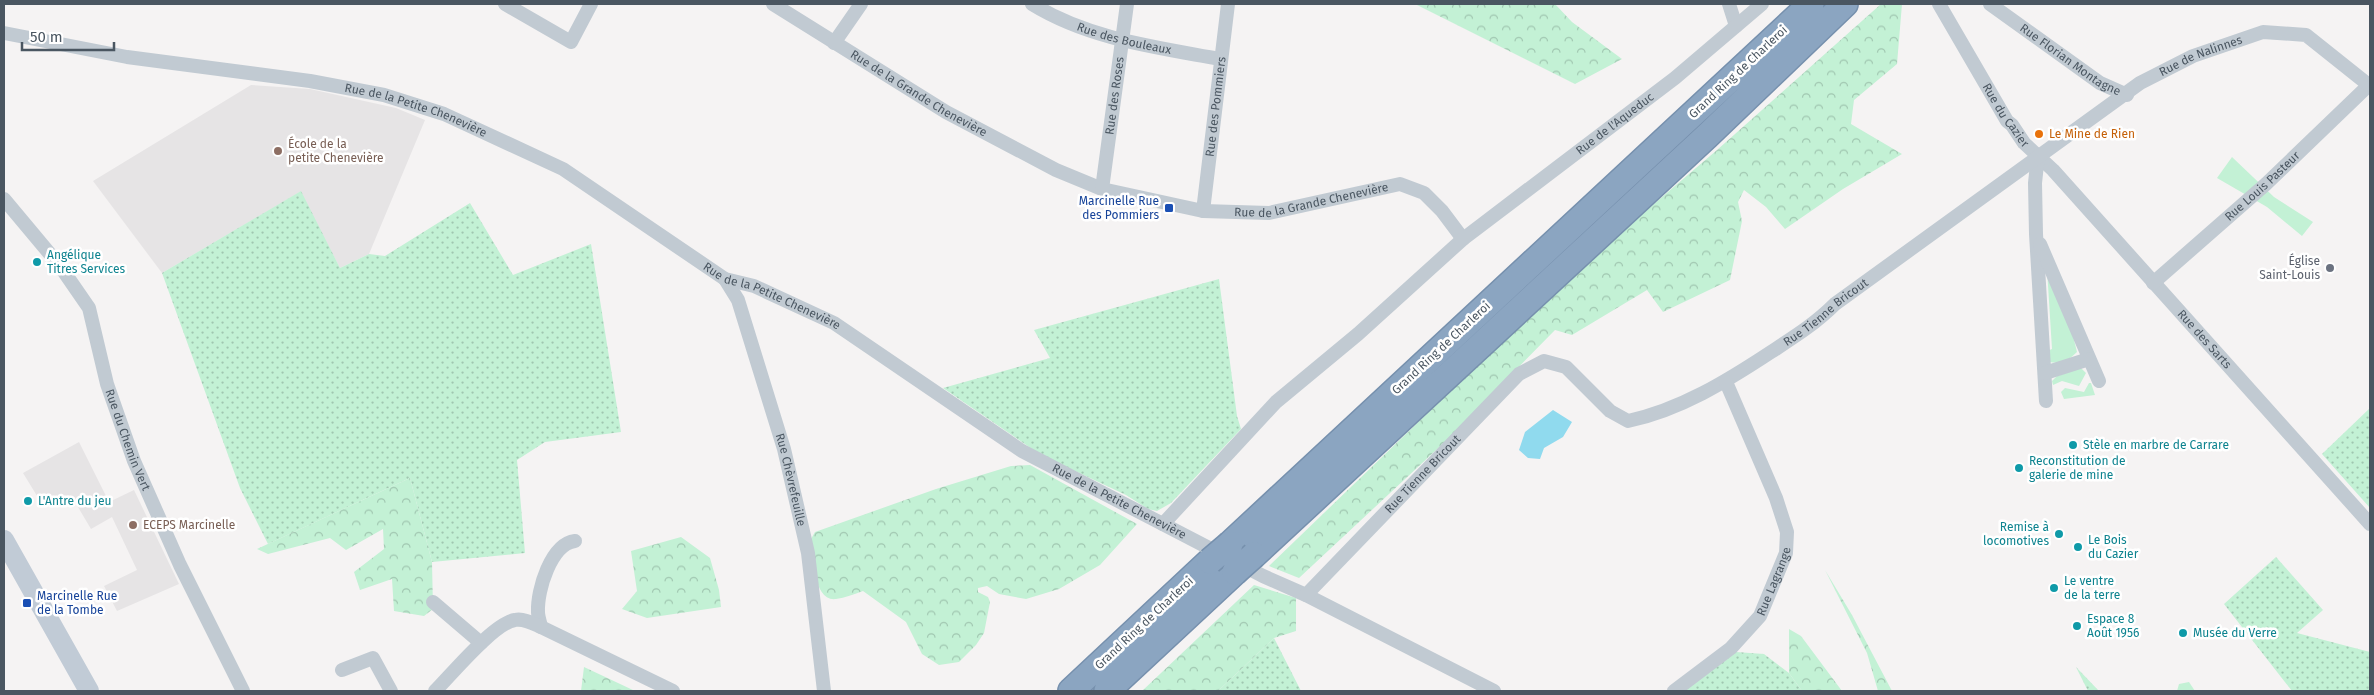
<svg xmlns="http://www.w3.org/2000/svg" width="2374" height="695" viewBox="0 0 2374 695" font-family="'Fira Sans',sans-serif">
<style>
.education{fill:#e6e4e5}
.grass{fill:url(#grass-dots)}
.forest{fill:url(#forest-crowns)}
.garden{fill:#c3f1d5}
.water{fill:#90daee}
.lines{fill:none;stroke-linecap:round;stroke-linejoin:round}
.motorway-casing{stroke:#7690ad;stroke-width:28}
.minor{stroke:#c1cad2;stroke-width:14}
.secondary{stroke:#c1cbd6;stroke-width:20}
.motorway{stroke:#8ba5c1;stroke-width:25}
.motorway-bridge-casing{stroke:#7690ad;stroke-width:28;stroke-linecap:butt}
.motorway-bridge{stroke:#8ba5c1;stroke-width:25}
.food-dot{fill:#e8710a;stroke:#fff;stroke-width:2}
.education-dot{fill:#8d6e63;stroke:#fff;stroke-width:2}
.transit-dot{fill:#1a4fb4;stroke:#fff;stroke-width:2}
.culture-dot{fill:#0f9aa8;stroke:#fff;stroke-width:2}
.worship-dot{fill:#6b7280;stroke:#fff;stroke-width:2}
.labels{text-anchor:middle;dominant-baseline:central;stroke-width:5;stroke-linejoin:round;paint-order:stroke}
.street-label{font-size:12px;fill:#4a5661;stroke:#fff}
.food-label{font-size:12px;fill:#c56008;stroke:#fff;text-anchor:start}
.education-label{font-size:12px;fill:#785e54;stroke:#fff;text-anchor:start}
.transit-label{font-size:12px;fill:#164399;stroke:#fff;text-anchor:end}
.culture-label{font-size:12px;fill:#0d838f;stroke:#fff;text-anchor:start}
.worship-label{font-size:12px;fill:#5b616d;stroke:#fff;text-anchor:end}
</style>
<defs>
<pattern id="grass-dots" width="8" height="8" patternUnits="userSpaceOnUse" patternTransform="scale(1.25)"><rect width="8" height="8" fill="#c3f1d5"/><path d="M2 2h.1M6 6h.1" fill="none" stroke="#a0c6b0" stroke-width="1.8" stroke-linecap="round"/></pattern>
<pattern id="forest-crowns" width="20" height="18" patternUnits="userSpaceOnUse" patternTransform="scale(1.25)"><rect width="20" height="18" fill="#c3f1d5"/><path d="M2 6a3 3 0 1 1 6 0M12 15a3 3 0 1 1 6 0" fill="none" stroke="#a0c6b0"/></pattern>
</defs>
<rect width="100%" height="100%" fill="#f5f3f3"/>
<path class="education" d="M251 85 310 89 396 108 425 120 369 254 340 268 300 192 162 273 93 181Z
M79 442 109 502 134 490 179 584 117 611 104 586 137 570 112 517 91 529 75 502 68 506 60 495 42 504 23 473Z"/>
<path class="grass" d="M301 191 340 268 369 254 385 256 470 203 513 275 591 244 621 432 545 442 517 460 525 553 432 562 410 478 268 544 240 488 162 273Z
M1219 279 1237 416 1241 429 1171 503 1157 511 1148 509 1126 495 1041 455 943 388 1050 358 1034 330Z
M2370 408V508L2322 454Z
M2276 557 2323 610 2297 633 2370 652V691H2292L2224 604Z
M1274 638 1301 691H1218Z
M1736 652 1764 654 1789 673 1802 691H1684Z
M2076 667 2099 691H2088Z"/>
<path class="forest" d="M1415 4H1555L1572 22 1622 59 1575 84Z
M1881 4H1902L1897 64 1854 100 1851 124 1902 154 1843 189 1785 229 1766 207 1744 190 1738 202 1742 221 1730 280 1663 312 1647 290 1572 335 1555 330 1449 438 1299 578 1269 566 1491 352 1606 245 1717 150Z
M1030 465 1137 524 1100 565 1059 589 1026 599 999 594 987 586 978 588V592L988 597 990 602 984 633 976 645 959 662 939 665 922 654 906 622 863 591C854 594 845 598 836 599 813 602 813 556 811 539L815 532 936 489 1011 466Z
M410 478 432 562 433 609 424 616 394 611 392 579 360 590 354 572 384 549 383 529 346 550 330 538 268 554 257 549Z
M681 537 710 558 719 590 721 607 647 618 622 609 637 591 631 551Z
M1825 570 1852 615 1892 691H1878L1867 653Z
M1254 585 1296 598V631L1274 638 1218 691H1142Z
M1789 629 1801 636 1842 691H1802L1789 673Z
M584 667 635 691H581Z"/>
<path class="garden" d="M2232 157 2274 197 2313 222 2302 236 2267 207 2217 178Z
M2047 269 2072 332 2077 352C2069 360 2061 364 2050 362L2047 351 2052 349Z
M2081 368 2086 373 2079 386 2062 381 2053 385 2052 381 2057 376Z
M2089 383H2091L2095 395 2064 399 2061 392 2065 388 2084 392Z
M2189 682 2195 691H2177L2179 684Z"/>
<path class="water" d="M1553 410 1572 422 1563 437 1544 448 1540 459 1528 458 1519 450 1525 432Z"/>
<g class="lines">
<defs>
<path id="motorway" d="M1230 544 1811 4
M1254 555 1707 136 1845 4
M1071 691 1210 561
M1107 691 1235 572"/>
</defs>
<use href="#motorway" class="motorway-casing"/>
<g class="minor">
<path d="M505 4 571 42 591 4"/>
<path id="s1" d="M773 4 946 112 1056 170 1102 189 1203 211 1269 213 1400 184 1424 193 1442 211 1463 239"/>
<path id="s2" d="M1032 4C1089 39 1155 47 1220 59"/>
<path d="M1729 4 1736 26"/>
<path id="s3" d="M1939 4 2007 121 2012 125 2024 143 2053 170 2370 524"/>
<path id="s4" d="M1990 4 2100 83 2127 95"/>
<path id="s5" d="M4 33 127 57 310 81 384 95 444 114 563 169 725 279 754 286 834 323 1022 451 1263 576 1306 595 1494 691"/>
<path d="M834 43 861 4"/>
<path d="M2038 155 2035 183 2036 234 2046 401"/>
<path id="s6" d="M1102 189 1127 4"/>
<path id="s7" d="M4 199 60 266 89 308 107 384 134 461 180 565 243 691"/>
<path id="s8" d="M1203 211 1228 4"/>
<path d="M2040 244 2099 381"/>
<path id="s9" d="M725 279 738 300 784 449 808 553 824 691"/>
<path id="s10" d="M2153 283 2266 184 2369 85"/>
<path d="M2045 373 2089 359"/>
<path id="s11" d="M1163 524 1276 402 1358 334 1463 239 1675 78 1762 4"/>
<path id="s12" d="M1306 595 1519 374 1544 361 1566 367 1610 411 1628 421C1680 410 1727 381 1771 352 1794 337 1815 324 1835 304L2140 83 2193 56 2263 32 2306 35 2370 86"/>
<path d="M433 602 481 643"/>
<path d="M541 627C540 622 538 616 538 612 537 590 551 544 575 541"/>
<path d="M342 670 373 658 391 691"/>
<path d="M435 691C451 675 494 623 515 620 524 618 534 624 541 627L673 691"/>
<path id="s13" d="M1674 691 1731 648 1760 616 1786 553 1787 532 1776 498 1726 382"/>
</g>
<path class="secondary" d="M4 540 89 691"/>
<use href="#motorway" class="motorway"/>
<defs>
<path id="motorway-bridge" d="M1210 561 1230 544
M1235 572 1254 555"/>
</defs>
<use href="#motorway-bridge" class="motorway-bridge-casing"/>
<use href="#motorway-bridge" class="motorway-bridge"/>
</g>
<circle class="food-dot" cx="2039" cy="134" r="5"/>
<g class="education-dot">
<circle cx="278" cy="151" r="5"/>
<circle cx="133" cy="525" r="5"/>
</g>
<g class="transit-dot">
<rect x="1164" y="203" width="10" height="10" rx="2.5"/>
<rect x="22" y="598" width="10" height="10" rx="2.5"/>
</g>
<g class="culture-dot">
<circle cx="37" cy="262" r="5"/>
<circle cx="2073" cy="445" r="5"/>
<circle cx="2019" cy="468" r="5"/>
<circle cx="28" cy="501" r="5"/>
<circle cx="2059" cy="534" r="5"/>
<circle cx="2078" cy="547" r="5"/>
<circle cx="2054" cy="588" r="5"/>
<circle cx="2077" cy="626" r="5"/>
<circle cx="2183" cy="633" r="5"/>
</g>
<circle class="worship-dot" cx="2330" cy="268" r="5"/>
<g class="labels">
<g class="street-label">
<text stroke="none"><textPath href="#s2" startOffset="99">Rue des Bouleaux</textPath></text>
<text stroke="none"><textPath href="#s12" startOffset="1124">Rue de Nalinnes</textPath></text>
<text stroke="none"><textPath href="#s4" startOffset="98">Rue Florian Montagne</textPath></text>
<text transform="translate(1738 72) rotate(-43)">Grand Ring de Charleroi</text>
<text stroke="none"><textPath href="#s1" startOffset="171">Rue de la Grande Chenevière</textPath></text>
<text stroke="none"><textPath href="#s6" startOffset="94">Rue des Roses</textPath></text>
<text stroke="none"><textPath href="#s8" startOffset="105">Rue des Pommiers</textPath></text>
<text stroke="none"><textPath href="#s5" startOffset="420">Rue de la Petite Chenevière</textPath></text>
<text stroke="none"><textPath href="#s3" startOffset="130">Rue du Cazier</textPath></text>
<text stroke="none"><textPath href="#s11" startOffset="605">Rue de l'Aqueduc</textPath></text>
<text stroke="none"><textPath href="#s10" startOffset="146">Rue Louis Pasteur</textPath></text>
<text stroke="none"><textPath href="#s1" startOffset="591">Rue de la Grande Chenevière</textPath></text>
<text stroke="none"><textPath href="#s5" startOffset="825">Rue de la Petite Chenevière</textPath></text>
<text stroke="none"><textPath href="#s12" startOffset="668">Rue Tienne Bricout</textPath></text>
<text stroke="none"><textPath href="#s3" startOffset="430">Rue des Sarts</textPath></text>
<text transform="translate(1441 348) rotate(-43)">Grand Ring de Charleroi</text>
<text stroke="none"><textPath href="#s7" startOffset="276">Rue du Chemin Vert</textPath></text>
<text stroke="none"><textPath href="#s12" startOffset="168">Rue Tienne Bricout</textPath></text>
<text stroke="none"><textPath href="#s9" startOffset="212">Rue Chèvrefeuille</textPath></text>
<text stroke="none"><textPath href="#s5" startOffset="1230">Rue de la Petite Chenevière</textPath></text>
<text stroke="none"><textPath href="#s13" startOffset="152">Rue Lagrange</textPath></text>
<text transform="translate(1144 623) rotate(-43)">Grand Ring de Charleroi</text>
</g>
<g class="food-label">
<text x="2049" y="134">Le Mine de Rien</text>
</g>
<g class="education-label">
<text x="288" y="144">École de la<tspan x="288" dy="14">petite Chenevière</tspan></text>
<text x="143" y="525">ECEPS Marcinelle</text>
</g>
<g class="transit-label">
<text x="1159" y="201">Marcinelle Rue<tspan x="1159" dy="14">des Pommiers</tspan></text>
<text x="37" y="596" text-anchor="start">Marcinelle Rue<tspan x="37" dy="14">de la Tombe</tspan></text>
</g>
<g class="culture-label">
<text x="47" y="255">Angélique<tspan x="47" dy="14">Titres Services</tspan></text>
<text x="2083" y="445">Stèle en marbre de Carrare</text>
<text x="2029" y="461">Reconstitution de<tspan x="2029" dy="14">galerie de mine</tspan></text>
<text x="38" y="501">L'Antre du jeu</text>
<text x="2049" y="527" text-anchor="end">Remise à<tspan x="2049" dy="14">locomotives</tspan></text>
<text x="2088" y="540">Le Bois<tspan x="2088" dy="14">du Cazier</tspan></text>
<text x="2064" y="581">Le ventre<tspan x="2064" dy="14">de la terre</tspan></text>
<text x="2087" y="619">Espace 8<tspan x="2087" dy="14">Août 1956</tspan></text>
<text x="2193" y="633">Musée du Verre</text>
</g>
<g class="worship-label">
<text x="2320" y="261">Église<tspan x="2320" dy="14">Saint-Louis</tspan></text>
</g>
</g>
<rect width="2374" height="695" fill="none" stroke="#4a5661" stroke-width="10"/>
<path d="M22 42v8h92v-8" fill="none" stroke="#4a5661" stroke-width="2.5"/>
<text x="30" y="42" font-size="15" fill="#4a5661" stroke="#ffffff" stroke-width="4" paint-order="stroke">50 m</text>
</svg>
